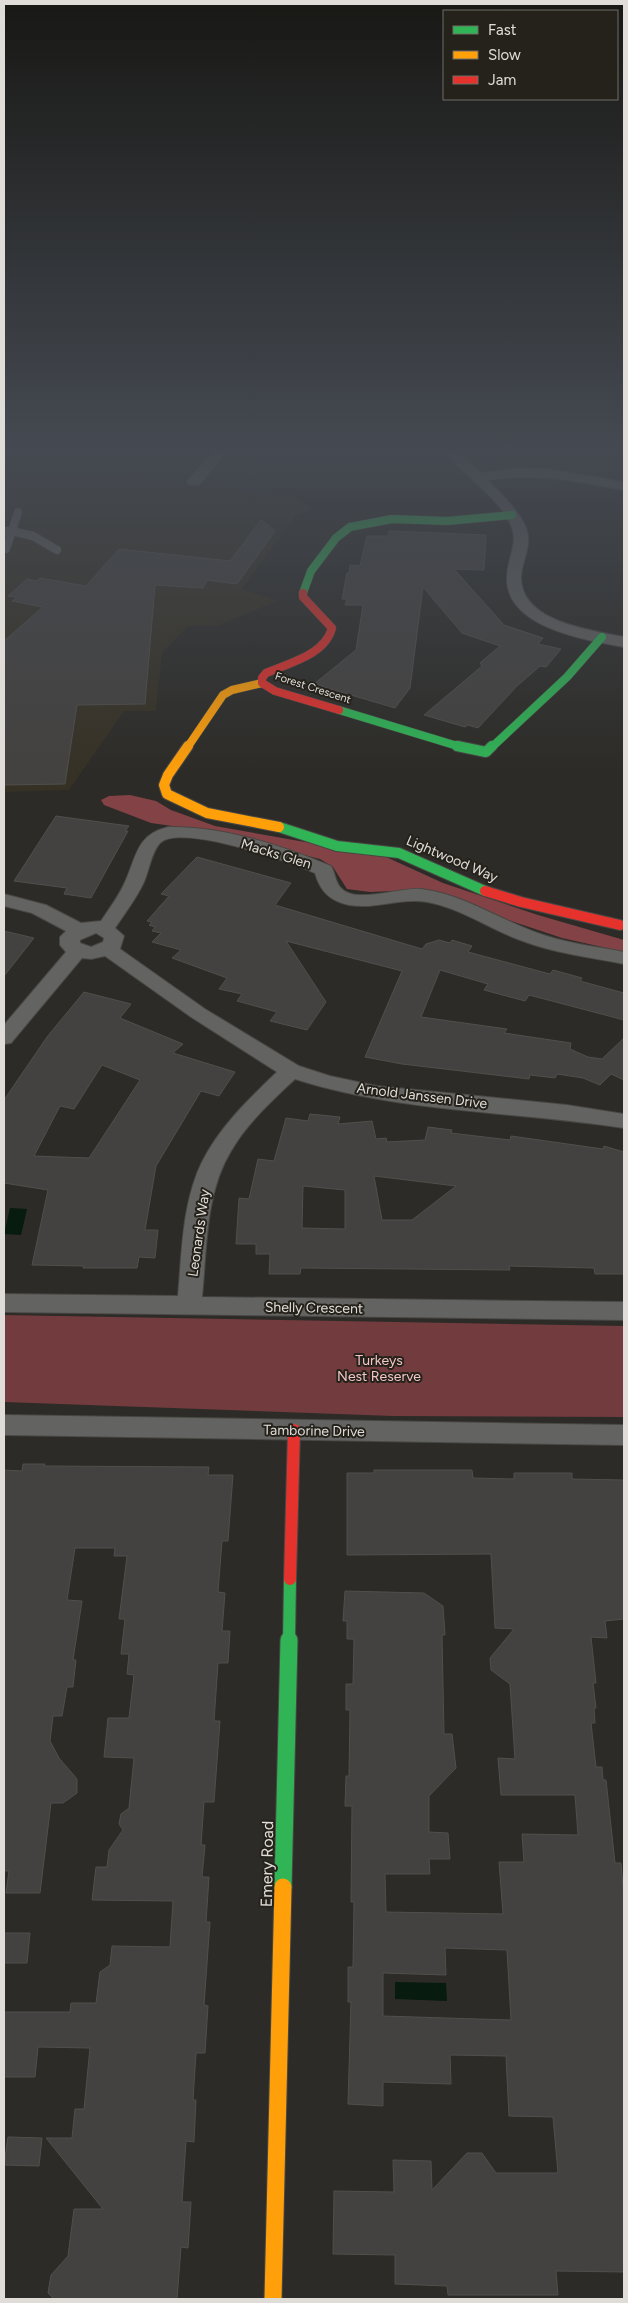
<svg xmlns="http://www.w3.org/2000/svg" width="628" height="2303" viewBox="0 0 628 2303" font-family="Figtree,sans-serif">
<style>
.built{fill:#363125}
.green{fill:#723b3d}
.forest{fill:#834245}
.water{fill:#071b0e}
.building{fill:#444240;stroke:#514f4c;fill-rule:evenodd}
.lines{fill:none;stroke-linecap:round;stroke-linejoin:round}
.lane-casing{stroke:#484744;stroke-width:9}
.street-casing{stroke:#484744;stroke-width:2}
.fast-far3-casing{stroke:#484744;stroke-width:9}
.fast-far2-casing{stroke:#484744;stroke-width:12}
.fast-far1-casing{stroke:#484744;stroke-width:14}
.fast-casing{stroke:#484744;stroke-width:19}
.slow-far2-casing{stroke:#484744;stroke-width:9}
.slow-far1-casing{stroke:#484744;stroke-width:12}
.slow-casing{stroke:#484744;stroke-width:19}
.jam-far2-casing{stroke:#484744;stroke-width:9}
.jam-far1-casing{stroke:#484744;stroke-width:12}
.jam-casing{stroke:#484744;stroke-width:14}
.lane{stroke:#636361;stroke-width:8}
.street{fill:#636361;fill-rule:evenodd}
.fast-far3{stroke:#30b455;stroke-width:8}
.fast-far2{stroke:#30b455;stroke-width:10}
.fast-far1{stroke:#30b455;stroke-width:12}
.fast{stroke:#30b455;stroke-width:17}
.slow-far2{stroke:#ff9f0a;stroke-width:8}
.slow-far1{stroke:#ff9f0a;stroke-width:10}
.slow{stroke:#ff9f0a;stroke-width:17}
.jam-far2{stroke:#e5322d;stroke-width:8}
.jam-far1{stroke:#e5322d;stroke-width:10}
.jam{stroke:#e5322d;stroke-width:12}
.labels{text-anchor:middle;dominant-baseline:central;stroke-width:4;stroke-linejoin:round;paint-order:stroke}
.far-street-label{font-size:11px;fill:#e0ddd9;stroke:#25221b}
.street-label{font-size:14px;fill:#e0ddd9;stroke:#25221b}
.park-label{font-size:14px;fill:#f4c6c6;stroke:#25221b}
.near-street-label{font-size:16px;fill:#e0ddd9;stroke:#25221b}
</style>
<rect width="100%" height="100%" fill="#2c2b27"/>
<path class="built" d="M4 475 131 477 295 496 312 510 296 515 242 589 278 601 216 626H188L162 653 156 711H124L69 790 4 792Z"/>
<path class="green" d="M4 1315 624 1326V1417L393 1416 4 1402Z"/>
<path class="forest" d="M130 795 156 801 171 810 215 826 384 856 443 883 538 915 624 940V952L562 938 418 890 370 892 347 889 333 867 320 859 200 830 151 823 104 805 101 800 109 796Z"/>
<path class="water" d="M10 1208 27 1209 21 1235 4 1234Z
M395 1982 446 1983 447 2001 395 1999Z"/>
<path class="building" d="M261 520 275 531 237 584 207 580 203 588 155 585 145 704 77 705 65 784 4 785V641L43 607 12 601 17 597 8 596 27 579 36 581 40 578 86 586 119 549 230 561Z
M389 531 486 535 484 570 454 569 504 625 543 638 538 644 561 649 546 667 540 666 517 686 478 728 468 725 465 727 424 715 482 666 480 663 500 646 462 633 423 587 410 688 395 708 314 684 356 650 363 605H345L347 599H342L347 573H349L350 565 360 566 367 536H388Z
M56 816 129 826 125 831H128L91 898 64 894 67 888 14 881Z
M197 857 291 883 275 905 422 949 426 944 439 940 450 943 452 940 472 946 468 952 550 974 553 970 582 978 580 981 624 993V1020L529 995 525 1001 484 990 488 984 440 970 421 1017 507 1029 504 1033 571 1043 570 1049 588 1057 602 1059 624 1038V1080L611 1074 600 1085 583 1078 557 1074 555 1078 530 1075 529 1079 402 1064 365 1057 402 971 286 941 326 1002 307 1030 270 1021 277 1012 237 1001 242 994 219 989 227 978 172 958 181 950 152 942 161 933 152 931 155 927 149 925 152 922 147 921 169 896 161 894Z
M4 931 34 938 4 976Z
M84 992 131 1004 120 1018 183 1044 173 1053 235 1072 219 1096 201 1091 156 1166 145 1230H158L155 1258 139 1257 137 1268H83L84 1266 32 1265 48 1190 4 1183V1100L47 1037ZM102 1065 140 1080 89 1158 34 1156 60 1106 74 1109Z
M310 1114 340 1117 338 1124 372 1121 376 1139 386 1138 387 1142 425 1140 428 1127 452 1130 451 1133 510 1140 511 1136 603 1149 604 1146 624 1152V1274H595L594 1268 509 1266 510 1270 301 1268 300 1274H269L270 1254H256V1244H236L239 1198 249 1199 258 1159 274 1161 286 1118 308 1121ZM374 1176 456 1186 412 1220H382ZM303 1186 345 1190V1229L302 1228Z
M23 1464H45L44 1466 209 1467 208 1475H233L228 1541H222L218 1592 225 1593 222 1631H230L228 1663H218L214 1721H220L214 1802H204L201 1845H205L202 1877H209L206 1922H210L204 2005 208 2006 205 2053H196L193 2100H196L194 2142 186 2141 182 2202H191L188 2248 181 2247 177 2299H54L48 2293 51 2275 68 2256 74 2209H103L46 2138H72L75 2109H84L90 2048 38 2047 35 2077H4V2012H70L71 2003H96L100 1972 110 1965 112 1946 170 1947 173 1901 92 1900 96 1867H107L109 1850 123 1830 119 1824 121 1814 129 1808 134 1758 104 1757 108 1718H129L134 1675 127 1674 129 1654H121L125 1619H119L127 1556H114L115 1548H75L67 1600 82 1601 73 1660H76L73 1687H67L62 1716H53L50 1741 59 1758 77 1779V1793L63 1803H51L40 1893H6L9 1871H4V1470L22 1471Z
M374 1470H472L473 1478 514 1479V1473H572V1479L624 1480V1619L605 1621 607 1638 591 1637 596 1683H593L596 1708H594L595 1723H591L596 1767H602L603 1780H606L615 1863H621L624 1899V2272L556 2271 558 2295H448L447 2286 395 2284V2255L333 2254 334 2191 394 2192 393 2160 431 2161 432 2190 467 2153H482L496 2173H558L553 2117 509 2116 506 2056 450 2055 451 2084 383 2082V2106L348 2104 351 2002H348V1967H353L354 1902H351L352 1806H345L346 1776H349L350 1710H346V1684H353L354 1639H347V1621H343L345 1591 424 1593 443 1606 445 1635H442L444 1734H452L456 1768 429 1796V1832L448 1833 450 1859H429L430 1874H385L386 1912 503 1914 499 1862H524L522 1834 578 1835 575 1795H501L498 1758 515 1759 510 1684 491 1670 490 1658 514 1629 495 1628 491 1554 347 1555V1473H374ZM445 1948 507 1950 511 2020 383 2016V1973L446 1975Z
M4 1933H30L27 1963H4Z
M8 2137 42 2138 39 2166 4 2165Z"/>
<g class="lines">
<defs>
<path id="lane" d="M18 512 12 531 33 536 57 550
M4 531H12L6 549"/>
<path id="street" d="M214 451H227L199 485H189L187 482 189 479Z
M444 451H458L481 473 518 468 548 469 624 482V490C574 481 539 473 488 480 501 494 519 510 526 528 533 544 522 560 521 577 521 622 590 630 624 637V647C586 640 505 628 507 577 507 560 518 544 512 528 501 498 463 476 444 451Z
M168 827C223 826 280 845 331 866 335 872 335 881 340 887 354 905 400 887 421 889 462 894 497 918 535 932 564 943 594 946 624 952V964C589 957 553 953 520 940 490 929 463 910 432 903 404 896 377 910 349 905 330 901 320 891 315 873 290 862 181 823 160 843 151 853 149 871 144 882 136 899 125 913 115 928L124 936 120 949 205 1009 299 1066 330 1076 377 1086 567 1105 624 1114V1128C515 1111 401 1113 295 1079 272 1101 247 1123 231 1151 205 1194 207 1248 202 1297L624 1302V1320L4 1312V1294L178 1296C182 1252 182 1203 202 1162 220 1126 249 1099 277 1072L191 1017 105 956 91 959 82 958 11 1043 4 1044V1025L66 952 60 945V937L66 931 32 913 4 906V894L46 905 81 923 101 921C109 909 119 896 125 882 137 856 136 835 168 827ZM96 933 104 938 103 942 91 947 80 943V940Z
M4 1415 624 1425V1445L4 1435Z"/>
<path id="fast-far3" d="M303 593 311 571 336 538 350 527 392 519 447 521 512 515
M339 710 464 748
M491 748 567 677 602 637"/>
<path id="fast-far2" d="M457 746 486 752 492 746
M279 827 337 846 399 853 485 891"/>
<path id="fast-far1" d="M289 1641 290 1579"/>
<path id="fast" d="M283 1887 289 1640"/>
<path id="slow-far2" d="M187 748 223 695 232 690 262 683"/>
<path id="slow-far1" d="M188 746 168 775 164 785 167 794 207 813 279 827"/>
<path id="slow" d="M273 2299 283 1887"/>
<path id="jam-far2" d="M303 593V597L332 628C325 655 289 663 266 673L262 678V683L275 691 339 710"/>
<path id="jam-far1" d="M485 891 521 902 620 925"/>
<path id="jam" d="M290 1579 294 1430"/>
</defs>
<use href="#lane" class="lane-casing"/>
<use href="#street" class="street-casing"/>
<use href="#fast-far3" class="fast-far3-casing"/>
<use href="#fast-far2" class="fast-far2-casing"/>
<use href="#fast-far1" class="fast-far1-casing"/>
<use href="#fast" class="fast-casing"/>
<use href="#slow-far2" class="slow-far2-casing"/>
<use href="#slow-far1" class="slow-far1-casing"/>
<use href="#slow" class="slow-casing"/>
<use href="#jam-far2" class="jam-far2-casing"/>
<use href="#jam-far1" class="jam-far1-casing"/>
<use href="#jam" class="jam-casing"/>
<use href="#lane" class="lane"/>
<use href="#street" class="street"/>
<use href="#fast-far3" class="fast-far3"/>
<use href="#fast-far2" class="fast-far2"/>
<use href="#fast-far1" class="fast-far1"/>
<use href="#fast" class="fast"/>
<use href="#slow-far2" class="slow-far2"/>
<use href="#slow-far1" class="slow-far1"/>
<use href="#slow" class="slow"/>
<use href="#jam-far2" class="jam-far2"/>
<use href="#jam-far1" class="jam-far1"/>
<use href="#jam" class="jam"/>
</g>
<linearGradient id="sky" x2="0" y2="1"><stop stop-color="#181815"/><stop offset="0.58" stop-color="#454a52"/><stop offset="1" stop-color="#454a52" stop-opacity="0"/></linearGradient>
<rect width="628" height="774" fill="url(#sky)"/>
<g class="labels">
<g class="far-street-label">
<text transform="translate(313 688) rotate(18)">Forest Crescent</text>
</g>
<g class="street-label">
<text transform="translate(276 854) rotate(17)">Macks Glen</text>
<text transform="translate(452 859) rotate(23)">Lightwood Way</text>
<text transform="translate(422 1096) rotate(7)">Arnold Janssen Drive</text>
<text transform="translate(199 1233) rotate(-82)">Leonards Way</text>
<text transform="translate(314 1308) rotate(1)">Shelly Crescent</text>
<text transform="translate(314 1431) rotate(1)">Tamborine Drive</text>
</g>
<g class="park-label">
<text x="379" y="1360">Turkeys<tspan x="379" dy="16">Nest Reserve</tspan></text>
</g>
<g class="near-street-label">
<text transform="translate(267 1864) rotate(-89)">Emery Road</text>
</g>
</g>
<rect width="628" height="2303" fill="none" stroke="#e0ddd9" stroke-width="10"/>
<rect x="443" y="10" width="175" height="90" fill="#25221b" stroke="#706d67"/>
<rect x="453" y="26" width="25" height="8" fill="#30b455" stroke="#706d67"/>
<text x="488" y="35" font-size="15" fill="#e0ddd9">Fast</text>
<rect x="453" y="51" width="25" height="8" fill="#ff9f0a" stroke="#706d67"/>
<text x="488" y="60" font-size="15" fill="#e0ddd9">Slow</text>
<rect x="453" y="76" width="25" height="8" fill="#e5322d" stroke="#706d67"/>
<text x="488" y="85" font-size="15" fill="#e0ddd9">Jam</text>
</svg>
